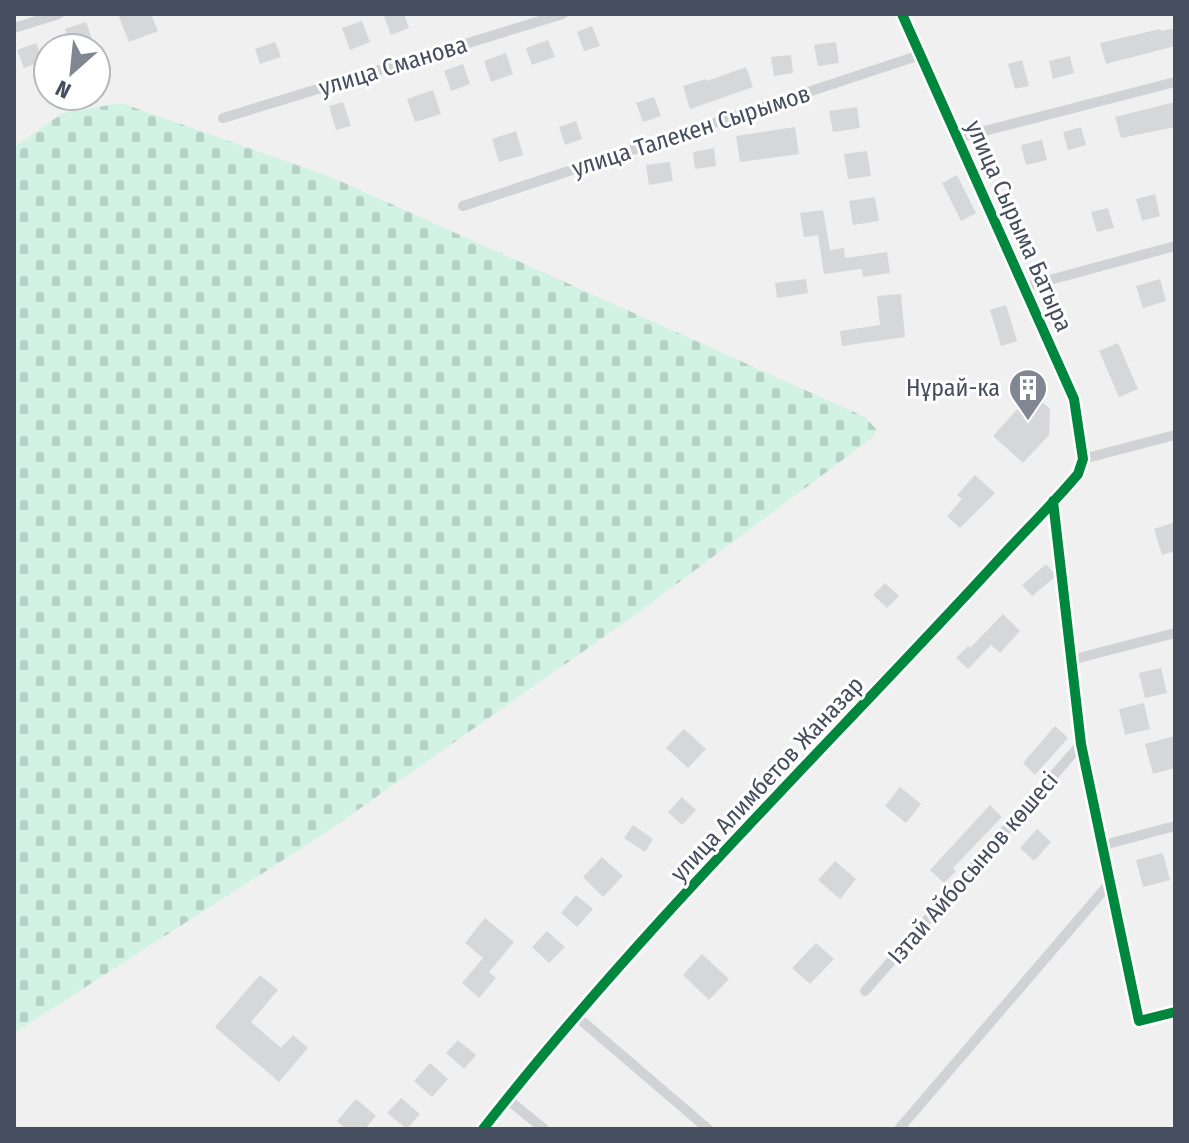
<svg xmlns="http://www.w3.org/2000/svg" width="1189" height="1143" viewBox="0 0 1189 1143" font-family="'Fira Sans Condensed',sans-serif">
<style>
.cemetery{fill:url(#cemetery-stones)}
.building{fill:#d6d7d9}
.lines{fill:none;stroke-linecap:round;stroke-linejoin:round}
.street{stroke:#d1d2d6;stroke-width:10}
.secondary{stroke:#cfd1d6;stroke-width:14}
.cycleway-casing{stroke:#fff;stroke-width:15}
.cycleway{stroke:#00873e;stroke-width:10}
.labels{text-anchor:middle;dominant-baseline:central;stroke-width:6;stroke-linejoin:round;paint-order:stroke}
.street-label{font-size:24px;fill:#454e5f;stroke:#fff}
.poi-label{font-size:24px;fill:#454e5f;stroke:#fff;text-anchor:end}
</style>
<defs>
<pattern id="cemetery-stones" width="16" height="16" patternUnits="userSpaceOnUse" patternTransform="scale(2)"><rect width="16" height="16" fill="#d2f2e4"/><path d="M2 7V4a2 2 0 0 1 4 0v3zM10 15v-3a2 2 0 0 1 4 0v3z" fill="#b6d1c6"/></pattern>
</defs>
<rect width="100%" height="100%" fill="#f1f0f0"/>
<path class="cemetery" d="M121 103 331 177 865 417 877 430 872 438 635 615 325 833 14 1033V147L63 113Z"/>
<path class="building" d="M118 14H151L158 31 129 42Z
M390 14H404L409 28 391 35 384 16Z
M362 21 370 42 350 50 342 28Z
M86 22 93 42 72 48 65 29Z
M592 26 600 46 584 51 577 32Z
M1175 28V46L1106 64 1100 43 1160 29 1161 31Z
M548 40 555 57 532 65 526 48Z
M275 42 281 57 260 64 255 49Z
M836 42 839 63 818 66 814 45Z
M36 43 43 61 24 68 17 50Z
M506 53 513 74 491 82 484 61Z
M791 55 793 73 774 76 771 57Z
M1070 56 1074 73 1053 79 1049 61Z
M1022 60 1029 86 1015 89 1008 64Z
M463 64 470 84 451 91 444 71Z
M746 67 753 87 690 109 683 86 706 79 707 81Z
M433 90 441 114 415 122 407 99Z
M654 97 661 116 643 122 636 103Z
M343 102 351 126 336 130 329 106Z
M1175 102V127L1121 138 1115 117Z
M857 107 860 128 833 132 829 111Z
M576 121 582 139 565 145 559 127Z
M795 127 799 154 740 162 736 136Z
M1081 127 1086 145 1068 150 1063 132Z
M516 131 523 155 499 162 492 139Z
M1042 140 1047 160 1026 165 1021 145Z
M714 148 716 166 695 169 693 152Z
M867 151 871 176 848 179 844 154Z
M670 162 673 181 649 185 646 165Z
M957 175 976 213 961 221 942 183Z
M1155 194 1160 216 1142 221 1136 199Z
M875 197 879 221 853 225 849 201Z
M1108 208 1114 228 1097 232 1091 212Z
M823 210 830 250 844 248 845 258 887 252 890 273 863 277 862 269 824 274 818 235 804 237 800 213Z
M806 279 808 293 777 298 775 283Z
M1160 279 1166 301 1143 308 1136 286Z
M901 294 905 337 842 346 840 331 880 325 877 296Z
M1006 305 1017 341 1001 346 990 310Z
M1118 343 1138 389 1119 397 1099 351Z
M1032 393 1050 409 1049 435 1023 463 993 436Z
M975 475 995 493 960 528 947 516 962 499 957 495Z
M1175 522V551L1162 555 1154 529Z
M1046 564 1053 572 1054 578 1032 596 1022 585Z
M885 583 899 596 887 608 873 595Z
M1003 614 1020 631 1000 653 991 645 968 669 956 658 968 646 970 648Z
M1161 668 1167 693 1145 698 1139 673Z
M1144 703 1150 729 1125 735 1119 709Z
M1055 726 1068 738 1035 775 1023 763Z
M684 729 706 749 688 768 666 748Z
M1175 736V768L1153 774 1145 744Z
M900 787 921 804 906 823 885 806Z
M682 797 696 810 682 825 668 812Z
M990 805 1002 817 953 868 956 871 944 883 930 870Z
M633 825 653 839 645 852 624 838Z
M1037 829 1051 842 1034 861 1020 848Z
M1163 853 1170 880 1143 887 1136 860Z
M602 857 623 876 603 897 583 877Z
M835 861 856 879 840 899 818 880Z
M576 895 593 909 577 927 561 913Z
M485 918 514 942 489 972 496 978 479 998 462 983 483 958 465 943Z
M547 931 565 947 549 963 532 947Z
M816 943 834 959 810 984 792 968Z
M702 954 729 979 709 1000 683 975Z
M260 975 278 990 251 1022 281 1048 293 1035 308 1048 279 1082 215 1027Z
M458 1040 476 1055 464 1069 446 1053Z
M430 1063 448 1079 432 1097 414 1081Z
M401 1098 420 1114 407 1129 387 1113Z
M356 1099 376 1116 365 1129H346L337 1121Z"/>
<g class="lines">
<path class="street" d="M14 28 59 14
M223 118 563 14
M957 138 1175 82
M463 206 920 55
M1024 287 1175 246
M1083 459 1175 435
M1053 501 1081 744 1139 1021 1175 1012
M1071 660 1175 633
M1100 846 1175 826
M865 991 1081 744
M576 1016 708 1129
M507 1099 544 1129
M899 1129 1109 884"/>
<path class="secondary" d="M483 1129C639 930 821 753 992 567 1020 536 1051 506 1078 474L1083 459 1074 399 902 14"/>
<defs>
<path id="cycleway" d="M1053 501 1081 744 1139 1021 1175 1012
M483 1129C639 930 821 753 992 567 1020 536 1051 506 1078 474L1083 459 1074 399 902 14"/>
</defs>
<use href="#cycleway" class="cycleway-casing"/>
<use href="#cycleway" class="cycleway"/>
</g>
<defs>
<symbol id="building-pin" viewBox="-11 -11 22 30"><path d="M0 17L-7.5 6A9.5 9.5 0 1 1 7.5 6Z" fill="#818792" stroke="#fff"/><path d="M-4-6H4V6H1V3H-1V6H-4ZM-2.5-4.3h1.7v1.8h-1.7ZM.8-4.3h1.7v1.8H.8ZM-2.5-1h1.7V.8h-1.7ZM.8-1h1.7V.8H.8Z" fill="#fff"/></symbol>
</defs>
<g fill-rule="evenodd">
<use href="#building-pin" x="1006" y="366" width="44" height="60"/>
</g>
<g class="labels">
<g class="street-label">
<text transform="translate(393 66) rotate(-17)">улица Сманова</text>
<text transform="translate(691 131) rotate(-18)">улица Талекен Сырымов</text>
<text transform="translate(1019 226) rotate(66)">улица Сырыма Батыра</text>
<text transform="translate(767 779) rotate(-47)">улица Алимбетов Жаназар</text>
<text transform="translate(973 868) rotate(-49)">Ізтай Айбосынов көшесі</text>
</g>
<g class="poi-label">
<text x="1000" y="388">Нұрай-ка</text>
</g>
</g>
<rect width="1189" height="1143" fill="none" stroke="#454e5f" stroke-width="32"/>
<g transform="translate(72 72) rotate(207)"><circle r="38" fill="#ffffff" stroke="#b5b8bf" stroke-width="2"/>
<path d="M0-6L14 30L0 20L-14 30Z" fill="#818792"/>
<text y="-12" font-size="22" font-weight="bold" text-anchor="middle" fill="#454e5f">N</text>
</g>
</svg>
